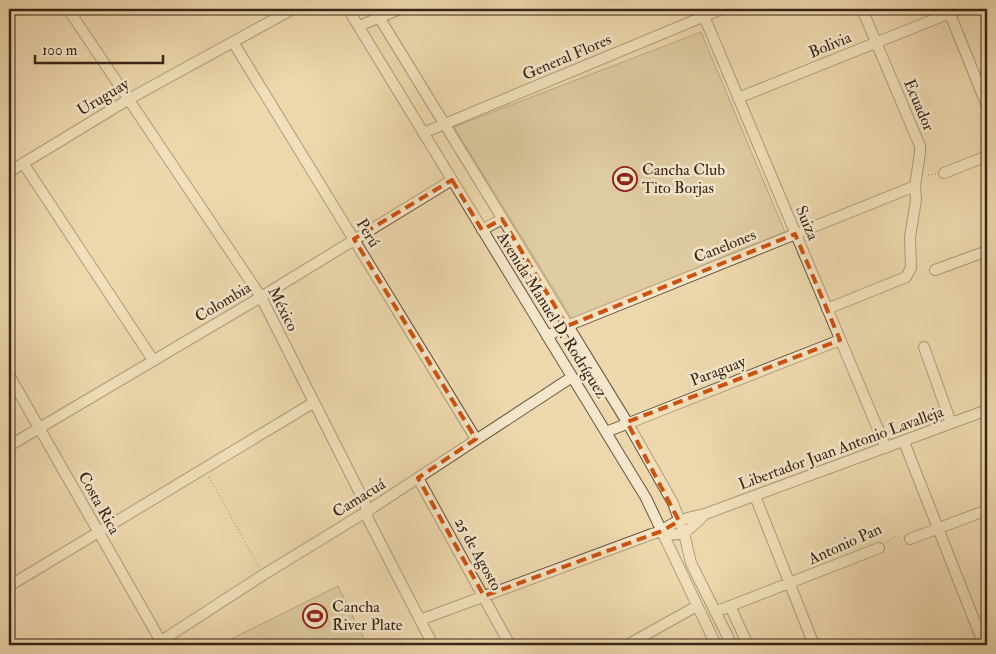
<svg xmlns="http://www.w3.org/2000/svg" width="996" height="654" viewBox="0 0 996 654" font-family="'IM FELL Double Pica',serif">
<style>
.green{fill:#ceba94;stroke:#837056}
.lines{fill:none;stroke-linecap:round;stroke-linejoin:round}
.minor-casing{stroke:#65523d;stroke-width:12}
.path{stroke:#382518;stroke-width:1;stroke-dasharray:1 2.5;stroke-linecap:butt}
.minor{stroke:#f3e6ca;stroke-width:10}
.marked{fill:none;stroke:#ce510e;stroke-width:4;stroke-dasharray:10 6;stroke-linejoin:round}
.labels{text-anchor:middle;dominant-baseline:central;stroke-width:5;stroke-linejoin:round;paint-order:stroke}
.street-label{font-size:16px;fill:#382518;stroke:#f3e6ca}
.poi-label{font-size:16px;fill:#382518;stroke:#f3e6ca;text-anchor:start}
</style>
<rect width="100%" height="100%" fill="#edd8ad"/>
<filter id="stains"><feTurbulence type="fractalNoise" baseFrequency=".004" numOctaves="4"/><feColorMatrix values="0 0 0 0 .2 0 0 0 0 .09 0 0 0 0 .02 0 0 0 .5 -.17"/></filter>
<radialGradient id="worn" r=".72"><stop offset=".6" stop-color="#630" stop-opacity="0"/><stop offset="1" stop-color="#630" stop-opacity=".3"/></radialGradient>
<path class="green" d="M701 32 785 232 572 319 454 127Z
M338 586 367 645H219Z"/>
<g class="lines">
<defs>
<path id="minor" d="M68 9 261 297 365 503 368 519 433 645
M348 9 646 498 716 645
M374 9 627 422 673 503 684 533 691 563 732 645
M701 9 886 448
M948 9 987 106
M359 26 400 9
M233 42 476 439
M738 98 960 9
M423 133 722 9
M23 163 153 360
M9 172 129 99 293 9
M944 173 987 156
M482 230 502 219
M935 270 987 251
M827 309 906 277 911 268 910 237 916 200 915 186 920 153V146L862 9
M547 336 567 326 915 186
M924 347 951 423
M9 375 163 645
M606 432 840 340
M904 442 984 645
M9 446 261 297 452 180
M418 478 510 645
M755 496 814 645
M662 531C682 541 692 527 705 514
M910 539 987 510
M9 586 313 403
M730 606 748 645
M715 612 879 548
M420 620 652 534C661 532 666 527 674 523 684 519 694 516 705 514L987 410
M161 641 263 575 366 512 572 377
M627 645 697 606"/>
</defs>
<use href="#minor" class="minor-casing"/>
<path class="path" d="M928 175 936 174
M209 477 259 567
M886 543 895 537H900"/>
<use href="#minor" class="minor"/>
</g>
<path d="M0 0H996V654H0ZM452 180 482 230 502 219 567 326 795 234 840 340 627 422 679 521 662 531 484 596 418 478 476 439 354 239Z" fill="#edd8ad" fill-opacity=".55" fill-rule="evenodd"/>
<path class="marked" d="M452 180 482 230 502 219 567 326 795 234 840 340 627 422 679 521 662 531 484 596 418 478 476 439 354 239Z"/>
<defs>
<symbol id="stadium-ring" viewBox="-11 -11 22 22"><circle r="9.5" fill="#f3e6ca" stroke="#8f2418" stroke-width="1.5"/><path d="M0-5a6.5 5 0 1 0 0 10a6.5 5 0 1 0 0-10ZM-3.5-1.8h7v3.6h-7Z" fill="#8f2418"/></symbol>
</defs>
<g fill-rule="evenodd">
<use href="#stadium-ring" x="611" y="165" width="28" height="28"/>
<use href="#stadium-ring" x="301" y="602" width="28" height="28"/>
</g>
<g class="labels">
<g class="street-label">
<text transform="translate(830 45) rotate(-22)">Bolivia</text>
<text transform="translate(567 57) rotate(-23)">General Flores</text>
<text transform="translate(103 97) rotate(-31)">Uruguay</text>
<text transform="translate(919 105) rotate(67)">Ecuador</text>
<text transform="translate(807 223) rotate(67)">Suiza</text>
<text transform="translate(368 233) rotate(59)">Perú</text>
<text transform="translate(725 246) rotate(-22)">Canelones</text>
<text transform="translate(223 302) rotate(-31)">Colombia</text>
<text transform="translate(283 309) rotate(63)">México</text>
<text transform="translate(552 315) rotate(58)">Avenida Manuel D. Rodríguez</text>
<text transform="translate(718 371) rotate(-21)">Paraguay</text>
<text transform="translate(841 448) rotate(-20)">Libertador Juan Antonio Lavalleja</text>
<text transform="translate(359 498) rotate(-32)">Camacuá</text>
<text transform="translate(99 503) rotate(61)">Costa Rica</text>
<text transform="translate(845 544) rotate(-24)">Antonio Pan</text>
<text transform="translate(478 554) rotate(61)">25 de Agosto</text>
</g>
<g class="poi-label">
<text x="642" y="170">Cancha Club<tspan x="642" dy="18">Tito Borjas</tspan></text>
<text x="332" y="607">Cancha<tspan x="332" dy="18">River Plate</tspan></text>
</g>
</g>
<rect width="996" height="654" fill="none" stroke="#edd8ad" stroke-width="30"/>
<rect x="10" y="10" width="976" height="634" fill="none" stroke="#382518" stroke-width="2.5"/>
<rect x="15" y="15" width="966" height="624" fill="none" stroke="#382518"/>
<path d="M35 55v8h128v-8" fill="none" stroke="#382518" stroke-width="2.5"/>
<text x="42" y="55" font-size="15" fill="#382518" stroke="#f3e6ca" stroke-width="4" paint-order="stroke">100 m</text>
<rect width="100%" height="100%" filter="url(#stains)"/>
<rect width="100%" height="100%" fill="url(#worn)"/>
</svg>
